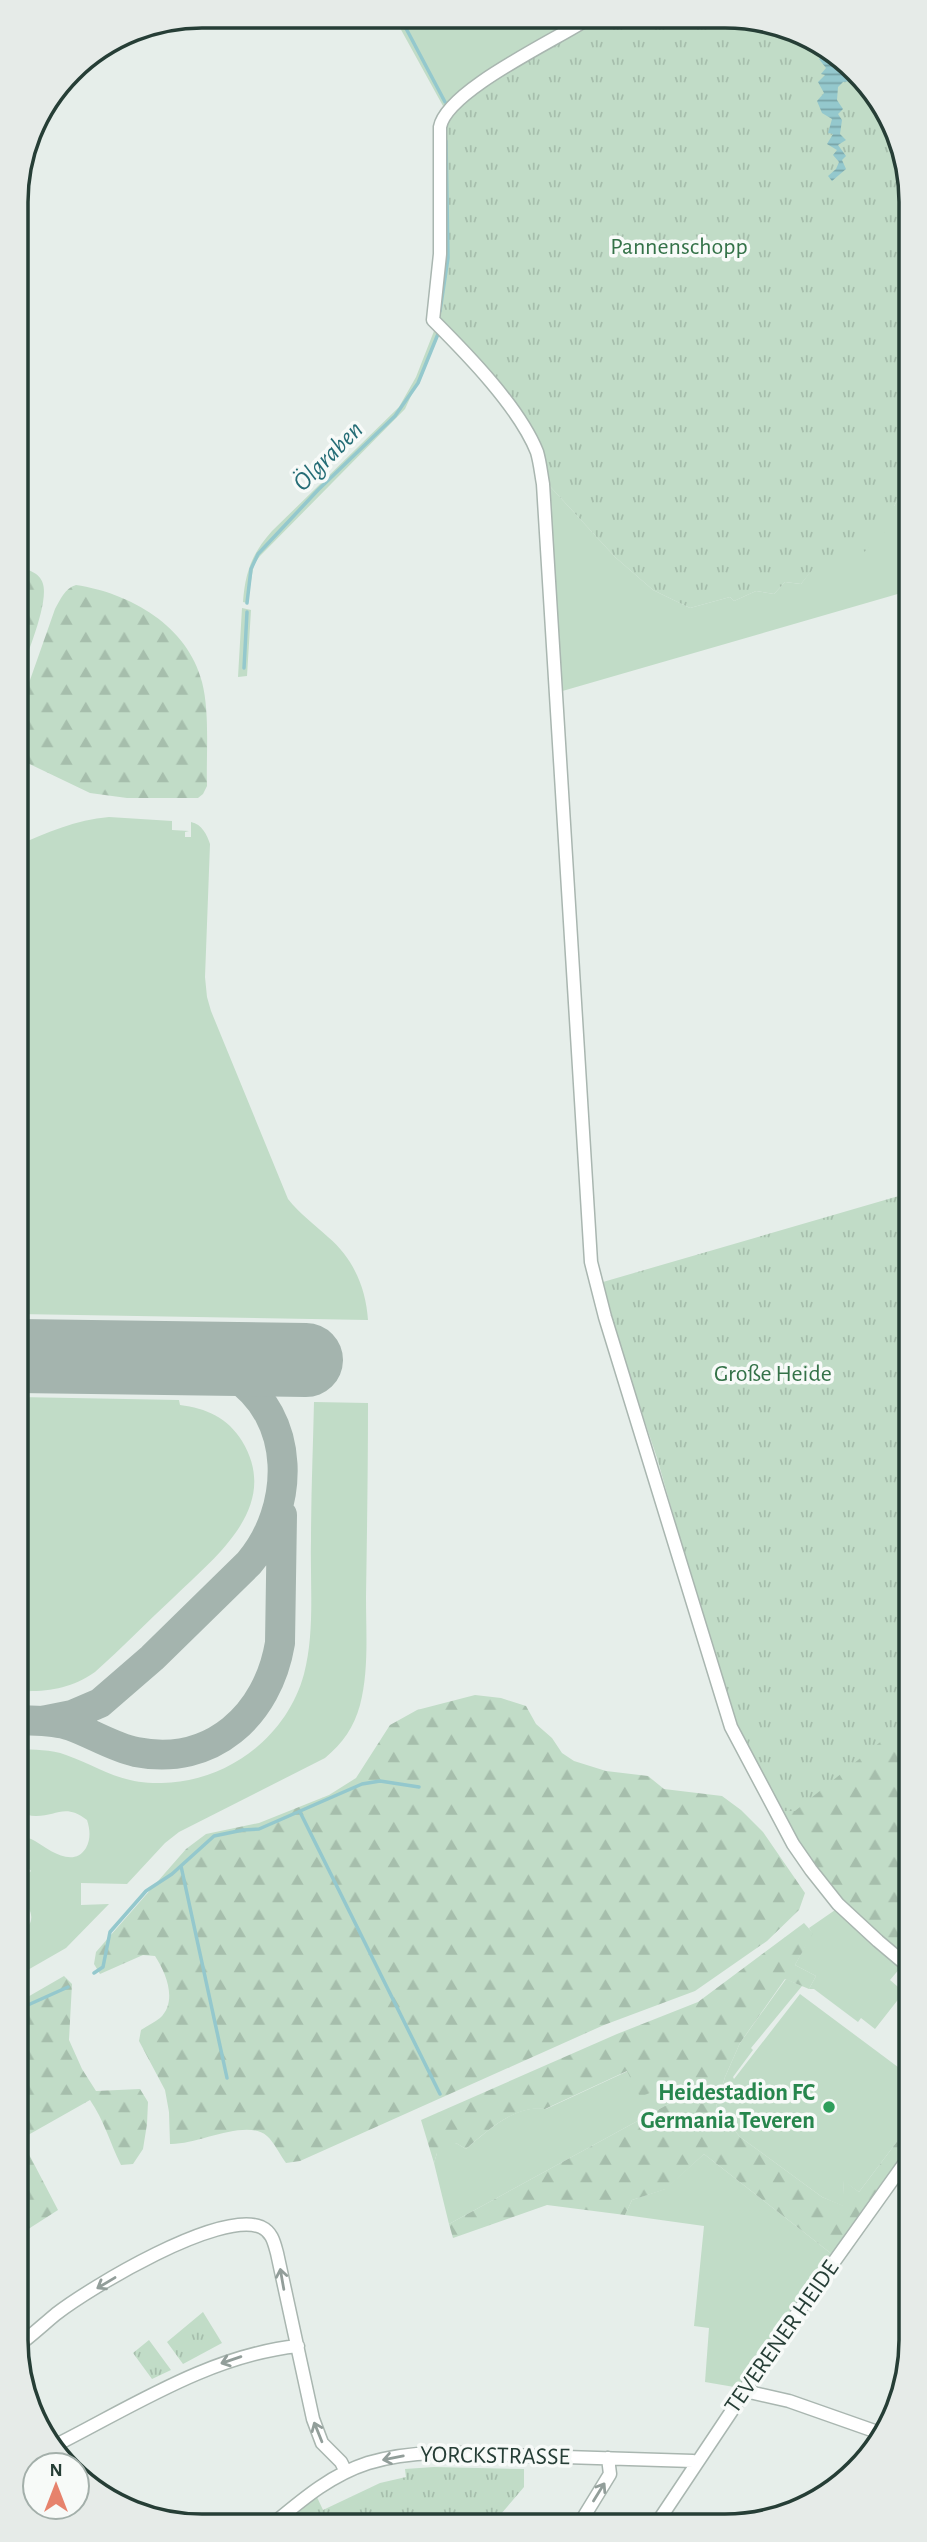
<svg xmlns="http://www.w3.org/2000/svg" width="927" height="2542" viewBox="0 0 927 2542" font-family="'Alegreya Sans',sans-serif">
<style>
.green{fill:#c1dcc7}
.forest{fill:url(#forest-firs)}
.park{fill:url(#park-tufts)}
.water{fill:url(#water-rules)}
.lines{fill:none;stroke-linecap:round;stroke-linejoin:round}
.stream{stroke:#94c8cd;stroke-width:3.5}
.taxiway{stroke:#a4b4ae;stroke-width:30}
.runway{stroke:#a4b4ae;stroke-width:74}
.minor-casing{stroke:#a9b6b0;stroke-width:15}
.minor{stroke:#fff;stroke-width:12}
.oneway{stroke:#929e9a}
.leisure-dot{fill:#2e9e5b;stroke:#f7faf8;stroke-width:2.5}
.labels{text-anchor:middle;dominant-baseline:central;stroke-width:7;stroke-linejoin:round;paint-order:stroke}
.park-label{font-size:24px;fill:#347248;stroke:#f7faf8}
.leisure-label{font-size:24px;font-weight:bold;fill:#27864d;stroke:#f7faf8;text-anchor:end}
.street-label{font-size:24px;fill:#263e36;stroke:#f7faf8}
.water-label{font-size:26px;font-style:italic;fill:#256d76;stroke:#f7faf8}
.rim{fill:none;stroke:#263e36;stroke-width:3.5}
</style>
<defs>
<pattern id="forest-firs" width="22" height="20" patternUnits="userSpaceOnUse" patternTransform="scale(1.75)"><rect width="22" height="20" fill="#c1dcc7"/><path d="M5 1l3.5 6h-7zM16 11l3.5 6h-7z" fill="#a6beac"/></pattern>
<pattern id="park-tufts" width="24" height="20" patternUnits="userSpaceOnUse" patternTransform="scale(1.75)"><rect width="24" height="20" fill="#c1dcc7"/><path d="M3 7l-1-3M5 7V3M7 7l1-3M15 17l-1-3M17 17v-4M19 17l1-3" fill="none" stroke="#a6beac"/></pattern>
<pattern id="water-rules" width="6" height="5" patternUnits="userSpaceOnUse" patternTransform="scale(1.75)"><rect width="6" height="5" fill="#94c8cd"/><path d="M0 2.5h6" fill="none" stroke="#79a4a7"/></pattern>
</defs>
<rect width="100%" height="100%" fill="#e6eeea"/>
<path class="green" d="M394 17 584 18 443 106Z
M434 331 439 335 405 409 260 556 254 564 247 603 243 602C245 573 252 553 272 531L399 407 416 377Z
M546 482 615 557 653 590 690 608 730 597 734 601 756 591 774 594 785 582 801 584 814 567 894 506 908 484V591L559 692Z
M242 608 251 610 247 676 238 677Z
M109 817 172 821V830L189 831 185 832V837H191V822C202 824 207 835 210 844L205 977 207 997 211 1011 288 1199C300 1214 314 1224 328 1237 353 1258 366 1288 368 1320L18 1314 17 846C47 832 76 820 109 817Z
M18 1397 179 1400 180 1405C206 1408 228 1418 242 1441 282 1507 215 1557 173 1598 147 1622 122 1648 95 1672 70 1689 48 1692 18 1691Z
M314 1402 368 1403C368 1468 367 1532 366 1597 366 1632 369 1671 360 1705 354 1727 343 1743 325 1758L179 1832 165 1843 127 1884 81 1883V1905L109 1904 66 1948 19 1975V1936C37 1922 33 1912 21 1896L19 1897V1875L22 1879 31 1871 19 1858V1836C24 1837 30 1838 35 1841 48 1849 73 1869 86 1848 91 1839 90 1829 87 1820 65 1803 57 1816 36 1816 30 1816 24 1814 19 1812L18 1749C34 1750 51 1749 66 1755 102 1768 119 1784 162 1783 227 1782 287 1737 304 1674 315 1632 310 1584 311 1541 311 1495 313 1448 314 1402Z
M838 1908 901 1967 890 1980 904 1992 875 2029 861 2018 858 2022 814 1989H809L816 1976 795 1965 812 1933 809 1928Z
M786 1979 802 1986 751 2048 753 2050 733 2077 734 2079 800 1994 910 2076 911 2123 859 2192 843 2181 845 2207 822 2197 740 2137 716 2107 725 2077 740 2043Z
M628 2071 664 2087 674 2101 449 2224 434 2163 437 2153 456 2143 466 2149C487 2131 517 2103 546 2109Z
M704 2154 833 2255 740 2388 705 2382 709 2328 694 2326 704 2226 625 2215 632 2200 665 2189Z"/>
<path class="forest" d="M17 566C27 570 40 572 43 584 49 604 25 660 17 681Z
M76 585C130 593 188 626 202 682 210 713 206 754 207 786L203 794 198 798H127L90 793 17 758V717L55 609C60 600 65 588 76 585Z
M910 1636V1940L898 1954 841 1902 813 1867 752 1765Z
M475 1695 501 1698 526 1706 536 1724 552 1738 562 1753 574 1761 606 1771 648 1776 664 1789 722 1796 741 1810 763 1832 805 1893 799 1910 767 1941 695 1991 604 2025 300 2161 286 2163C280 2155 274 2142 267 2136 246 2118 198 2145 170 2144L169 2112 165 2090 139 2041 141 2030C147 2026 155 2022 160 2018 178 2001 166 1973 155 1956L143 1955 100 1974 94 1964 96 1952 186 1849 206 1834 259 1823 329 1795 356 1778 390 1725 417 1710Z
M804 1923 813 1933 795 1965 816 1976 809 1989 785 1979 740 2043 725 2077 716 2107 740 2137 822 2197 844 2206 843 2180 859 2192 911 2123V2148L833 2255 704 2154 666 2189 632 2200 625 2215 547 2205 453 2238 449 2224 674 2101 664 2087 640 2097 627 2071 545 2109C516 2104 487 2131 466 2149L456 2143 448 2153H437L434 2163 421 2120 617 2034 698 2002Z
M64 1976 72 1984 69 2040 82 2069 96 2091 140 2089 148 2102 147 2124 143 2149 133 2164 121 2165C110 2143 104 2120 90 2100L21 2139 58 2210 19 2235V2002Z"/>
<path class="park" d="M594 18 762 19 856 70 908 165V484L894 506 901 516 855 561 820 571 814 568 801 584 785 582 774 594 756 591 734 601 730 597 690 608 653 590 615 557 546 482 539 452 437 322 444 118 456 104Z
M909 1193 910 1718 795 1811H779L729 1710 657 1458 608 1312 603 1282Z
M203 2312 222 2343 183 2364 167 2342Z
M149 2340 171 2370 152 2379 133 2353Z
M434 2467 524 2469V2487L501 2514 509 2523H280L316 2495 323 2510 380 2483 406 2477 405 2469Z"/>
<path class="water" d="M822 52 833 57C839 67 836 74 849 77L851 81 843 82 838 87 837 100 843 109 838 114 842 120 840 134 846 140 838 145 846 156 842 160 846 169 832 181 828 176 836 169 839 162 833 155 837 150 827 144 833 134 828 133 832 119 822 113 817 101 824 93 818 82 825 75 821 74 826 68 819 59 822 57Z"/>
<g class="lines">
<path class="stream" d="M400 17 445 102
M440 311 448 258 446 141
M247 603 251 569 258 554 318 490 395 416 418 383 438 334
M244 668 247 612
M300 1812 440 2094
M181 1866 227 2078
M94 1973 103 1967 110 1932 146 1891 172 1874 214 1836 243 1830 259 1829 362 1784 380 1781 419 1787
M19 2009 68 1987"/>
<path class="taxiway" d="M18 1720C36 1721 55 1720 71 1726 93 1734 113 1747 136 1752 212 1767 268 1715 280 1643L282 1515
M42 1721 72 1715 100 1703 152 1658 249 1563C295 1509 298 1416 232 1375 217 1365 199 1362 182 1358"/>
<path class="runway" d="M18 1356 306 1360"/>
<defs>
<path id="minor" d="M589 18C556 40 447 90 440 127V254L433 320C467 354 519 407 537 452 540 462 541 473 543 484L591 1262 605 1317 731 1727 793 1844 811 1870 838 1904 878 1941 910 1968
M19 2345C32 2335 44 2324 56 2314 91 2287 219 2210 261 2227 272 2232 274 2242 277 2253L313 2419 322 2443 341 2462 346 2472
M745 2391 789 2401 883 2434
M56 2445C133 2406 211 2355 298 2346
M274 2523C304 2498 331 2475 368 2463 421 2447 478 2454 533 2456 586 2458 640 2459 693 2461
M580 2523 610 2474 608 2458
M657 2523 745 2391 751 2378 911 2154"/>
</defs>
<use href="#minor" class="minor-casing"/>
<use href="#minor" class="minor"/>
</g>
<defs><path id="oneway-shaft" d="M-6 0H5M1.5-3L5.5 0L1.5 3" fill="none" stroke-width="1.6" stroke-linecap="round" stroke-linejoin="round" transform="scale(1.75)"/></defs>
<g class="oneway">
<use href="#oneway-shaft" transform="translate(282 2279) rotate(-100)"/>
<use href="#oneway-shaft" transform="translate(106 2283) rotate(149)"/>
<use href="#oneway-shaft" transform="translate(231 2360) rotate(161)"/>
<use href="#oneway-shaft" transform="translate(318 2432) rotate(-112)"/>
<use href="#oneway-shaft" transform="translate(393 2458) rotate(169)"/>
<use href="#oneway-shaft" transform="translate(599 2492) rotate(-58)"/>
</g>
<circle class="leisure-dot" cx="829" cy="2107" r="7"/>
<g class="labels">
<g class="park-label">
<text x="679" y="247">Pannenschopp</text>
<text x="773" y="1374">Große Heide</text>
</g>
<g class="leisure-label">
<text x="815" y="2093">Heidestadion FC<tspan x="815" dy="28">Germania Teveren</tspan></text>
</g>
<g class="street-label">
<text transform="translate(782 2337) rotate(-55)">TEVERENER HEIDE</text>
<text transform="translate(495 2456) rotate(1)">YORCKSTRASSE</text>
</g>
<g class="water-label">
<text transform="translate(328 456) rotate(-45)">Ölgraben</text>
</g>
</g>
<path d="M0 0H927V2542H0ZM202 28H725A174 174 0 0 1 899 202V2340A174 174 0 0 1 725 2514H202A174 174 0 0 1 28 2340V202A174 174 0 0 1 202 28Z" fill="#e6ebe8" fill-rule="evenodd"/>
<path class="rim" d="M202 28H725A174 174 0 0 1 899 202V2340A174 174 0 0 1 725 2514H202A174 174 0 0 1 28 2340V202A174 174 0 0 1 202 28Z"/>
<g transform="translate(56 2486)"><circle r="33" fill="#f7faf8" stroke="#a3afaa" stroke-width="2"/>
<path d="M0-5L12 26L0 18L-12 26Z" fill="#e6826c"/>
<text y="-10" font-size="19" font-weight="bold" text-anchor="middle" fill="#263e36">N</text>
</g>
</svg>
